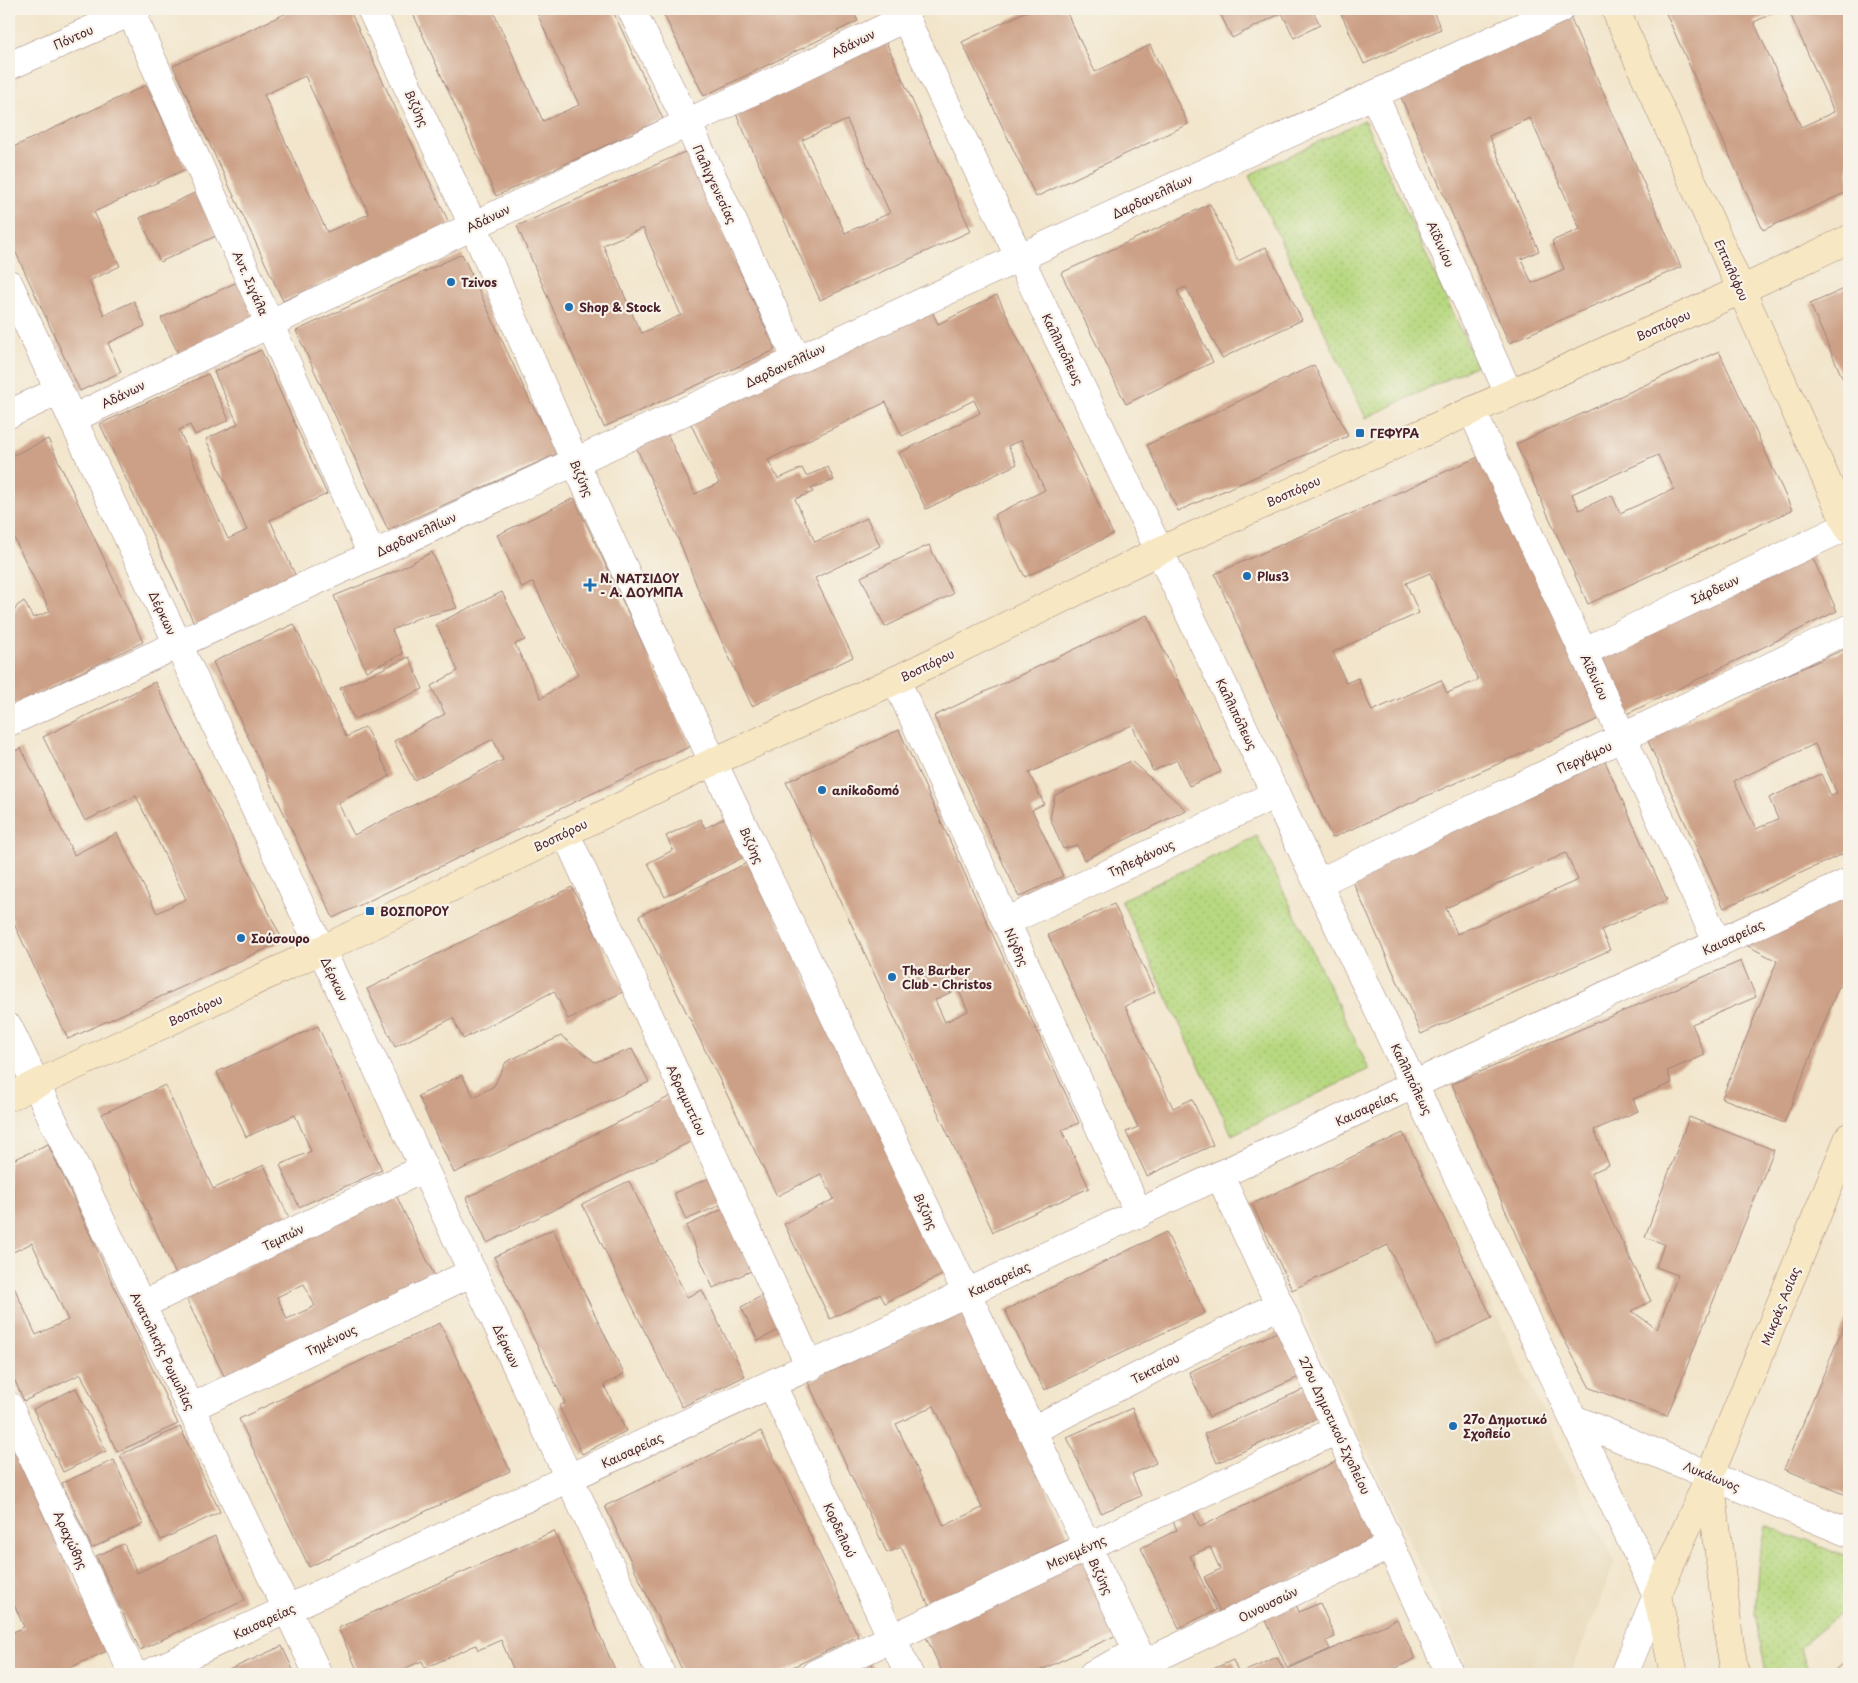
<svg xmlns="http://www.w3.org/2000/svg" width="1858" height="1683" viewBox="0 0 1858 1683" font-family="'Playpen Sans',sans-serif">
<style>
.built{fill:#e8d9ba}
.grass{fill:url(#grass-dots);stroke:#807c56}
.building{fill:#cca086;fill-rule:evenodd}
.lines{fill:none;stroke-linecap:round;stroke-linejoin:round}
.street-casing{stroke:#9e827b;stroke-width:29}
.secondary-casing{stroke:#9e827b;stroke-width:29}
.street{stroke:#fff;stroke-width:28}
.secondary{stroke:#f7e8c3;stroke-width:28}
.poi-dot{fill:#1f6fb2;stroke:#f7f3e8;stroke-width:2}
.labels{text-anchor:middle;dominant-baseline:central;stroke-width:4.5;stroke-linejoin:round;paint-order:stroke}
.street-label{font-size:12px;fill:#4a1f2b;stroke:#f7f3e8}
.poi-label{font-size:12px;font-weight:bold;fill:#4a1f2b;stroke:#f7f3e8;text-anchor:start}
</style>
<defs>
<pattern id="grass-dots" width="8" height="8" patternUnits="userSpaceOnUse" patternTransform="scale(1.25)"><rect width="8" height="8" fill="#b7d880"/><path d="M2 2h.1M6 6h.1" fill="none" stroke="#9fb96f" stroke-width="1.8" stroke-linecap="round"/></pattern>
</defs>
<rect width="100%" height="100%" fill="#f7f3e8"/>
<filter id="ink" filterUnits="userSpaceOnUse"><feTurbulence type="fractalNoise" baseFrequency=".02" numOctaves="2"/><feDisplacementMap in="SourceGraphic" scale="10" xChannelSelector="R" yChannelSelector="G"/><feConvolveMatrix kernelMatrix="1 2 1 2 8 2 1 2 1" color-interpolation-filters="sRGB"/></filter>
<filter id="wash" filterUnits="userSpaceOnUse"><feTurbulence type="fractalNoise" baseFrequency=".0096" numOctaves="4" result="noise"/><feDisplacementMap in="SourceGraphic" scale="20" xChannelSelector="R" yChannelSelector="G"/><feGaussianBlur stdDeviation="1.12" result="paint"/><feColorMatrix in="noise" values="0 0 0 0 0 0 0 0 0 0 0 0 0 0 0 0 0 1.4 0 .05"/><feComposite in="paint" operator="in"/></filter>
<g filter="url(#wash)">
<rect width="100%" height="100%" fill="#f2e5cb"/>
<path class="built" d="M1408 1131 1615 1562 1571 1674H1471L1252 1204Z"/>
<path class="grass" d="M1364 120 1477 365 1366 418 1249 175Z
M1257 836 1369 1069 1232 1135 1121 900Z
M1765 1525 1849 1558V1607L1800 1647 1809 1674H1766L1755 1615 1758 1567Z"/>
<g id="blocks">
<path class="building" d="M295 9H349L450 225 283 301 173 66ZM305 76 369 214 327 232 264 95Z
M411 9H492L543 121 579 105 535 9H612L663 119 496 196Z
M661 9H735L737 13 747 9H852L858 21 704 96Z
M1031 9H1065L1095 72 1150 45 1188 124 1036 197 962 42Z
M1218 9H1312L1320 25 1294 38 1282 13 1232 38Z
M1339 9H1432L1441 29 1364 64Z
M1664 9H1782L1754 22 1801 127 1834 112 1788 9H1849V191L1763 230Z
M1570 17 1681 267 1509 343 1399 93ZM1530 118 1580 229 1552 241 1564 269 1532 283 1521 259 1539 251 1489 136Z
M885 40 971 231 820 300 734 109ZM847 120 890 213 845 233 802 140Z
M146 85 186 169 94 212 120 266 89 281 104 315 134 301 145 326 108 343 121 372 80 391 9 238V149Z
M687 151 775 350 604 427 517 226ZM643 228 681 315 642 333 637 325 603 245Z
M197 192 216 236 160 262 140 218Z
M1210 204 1238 261 1266 247 1302 320 1222 358 1186 287 1177 291 1213 362 1126 404 1061 273Z
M462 254 530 401 559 453 388 530 296 331Z
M237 282 254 317 178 353 161 318Z
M1849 287V393L1810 304Z
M997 295 1113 534 1025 577 994 515 1045 490 1021 440 1008 446 1017 464 926 509 899 453 980 413 974 400 902 436 886 402 768 460 778 479 802 468 806 476 828 467 834 480 811 489 813 492 795 499 815 542 867 518 880 546 815 578 853 657 752 706 701 597 683 550 636 447 667 433 695 494 719 483 689 420 929 305 938 324Z
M261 350 327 494 270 520 297 579 195 625 100 424 208 374 229 420 195 435 190 425 179 430 228 539 247 530 206 439 238 424 214 372Z
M1719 351 1792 510 1588 604 1516 444ZM1658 455 1674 489 1620 513 1612 495 1579 510 1572 494Z
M1314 365 1348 436 1178 511 1147 445Z
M48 439 143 642 9 707V621L17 606 24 601 33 618 50 611 13 536 9 538V457Z
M1485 454 1601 718 1332 838 1215 574ZM1430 573 1478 680 1447 693 1441 680 1372 711 1358 678 1346 683 1333 652 1419 613 1406 583Z
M574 498 691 746 333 918 213 662 294 624 346 737 365 727 390 776 338 803 354 835 503 760 493 739 414 780 394 741 445 714 431 686 458 671 436 624 502 592 525 640 515 644 541 698 578 675 533 582 522 588 497 535Z
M929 545 953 594 885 627 861 577Z
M1809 550 1837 611 1627 714 1597 653Z
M432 552 457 608 418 618 392 630 403 654 366 671 334 596 398 570Z
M1147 615 1221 772 1189 786 1177 760 1153 771 1132 725 1029 773 1044 804 1032 810 1063 876 1019 897 934 716Z
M1849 647V851L1724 908 1647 739ZM1815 744 1837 793 1831 796 1821 774 1769 798 1778 819 1756 829 1734 781Z
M409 657 423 689 354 719 340 688Z
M155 682 283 941 68 1039 9 913V754L21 748 74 855 117 833 157 913 186 899 136 796 85 821 43 737Z
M899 730 1079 1123 1062 1130 1089 1188 993 1232 786 782ZM958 989 968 1011 945 1022 935 1000Z
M1604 759 1667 900 1601 930 1610 950 1421 1034 1349 873ZM1566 853 1578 880 1457 934 1446 908Z
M1131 761 1186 810 1084 860 1077 845 1063 849 1050 818 1055 795Z
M731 815 750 854 665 897 648 863 673 850 666 836 700 819 705 828Z
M749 862 950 1271 885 1303 880 1294 830 1319 784 1224 834 1199 821 1174 777 1196 639 916Z
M572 887 625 991 568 1019 554 991 463 1039 453 1018 395 1047 367 989Z
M1849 893V988L1848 990 1839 986 1784 1123 1722 1098 1777 961 1744 944Z
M1114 904 1155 992 1125 1006 1173 1108 1192 1099 1213 1145 1147 1176 1126 1132 1138 1127 1048 935Z
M1741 961 1756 997 1692 1024 1705 1055 1667 1071 1672 1083 1633 1099 1638 1111 1594 1130 1609 1165 1591 1173 1609 1215 1651 1301 1632 1311 1657 1329 1678 1275 1656 1267 1664 1244 1645 1237 1689 1117 1774 1150 1667 1416 1590 1388 1566 1343 1523 1252 1452 1084Z
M318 1026 382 1170 299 1207 280 1165 311 1151 295 1115 246 1137 217 1072Z
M561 1036 595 1062 632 1049 649 1082 454 1173 418 1096 462 1075 474 1097 494 1086 506 1062Z
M165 1085 213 1189 264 1165 292 1224 177 1277 102 1114Z
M675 1094 698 1138 487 1243 466 1198Z
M1403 1133 1492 1318 1436 1345 1388 1245 1292 1290 1252 1204Z
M48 1144 178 1424 117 1452 81 1374 24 1401 9 1368V1276L36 1335 68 1320 32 1243 9 1254V1162Z
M714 1176 725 1203 686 1220 674 1193Z
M629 1181 687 1297 702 1290 745 1376 682 1407 582 1204Z
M396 1195 436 1279 226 1380 185 1296ZM304 1284 315 1306 287 1319 277 1297Z
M723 1209 751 1271 713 1288 686 1226Z
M553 1229 624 1374 604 1385 626 1431 582 1454 559 1406 565 1403 494 1257Z
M1166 1232 1205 1313 1044 1390 1005 1310Z
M769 1292 786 1326 758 1341 741 1307Z
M963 1309 1070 1539 929 1606 901 1547 887 1553 808 1382ZM934 1406 982 1508 944 1526 896 1424Z
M1849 1313V1496L1784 1469Z
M440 1323 510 1471 309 1567 239 1419Z
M1286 1328 1306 1374 1209 1417 1189 1372Z
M1313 1385 1326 1414 1217 1463 1204 1434Z
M76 1388 106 1451 63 1472 33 1409Z
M1132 1408 1156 1463 1132 1474 1141 1496 1101 1513 1067 1437Z
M180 1427 220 1512 161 1540 120 1455Z
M761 1431 858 1636 778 1674H684L605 1506Z
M9 1440 107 1651 56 1674H9V1634L24 1627 9 1593Z
M1341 1459 1380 1538 1221 1614 1204 1577 1220 1569 1210 1547 1190 1556 1216 1610 1179 1628 1141 1548 1177 1530 1169 1512 1189 1503 1200 1527Z
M114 1460 143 1524 92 1548 62 1483Z
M554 1531 617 1674H507L514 1671 501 1640 478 1650 476 1645 425 1668 422 1661 406 1668 410 1674H359L338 1628Z
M215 1536 245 1600 140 1650 96 1556 124 1544 137 1573Z
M1080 1555 1117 1635 1032 1674H943L922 1628Z
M1292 1596 1299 1612 1320 1603 1335 1637 1326 1641 1330 1649 1287 1668 1261 1609Z
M1397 1619 1415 1659 1383 1674H1202L1233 1660 1239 1674 1277 1657 1284 1671Z
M282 1646 295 1674H220Z
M1849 1658V1674H1830Z
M870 1660 877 1674H838Z"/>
</g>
</g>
<g filter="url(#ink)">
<use href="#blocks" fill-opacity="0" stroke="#9e827b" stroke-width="1"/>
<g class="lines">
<defs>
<path id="street" d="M371 9 473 225 575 462 713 762 1138 1652 1150 1674
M631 9 687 122 797 360
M901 9 1657 1595 1624 1674
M131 12 372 555
M9 66 138 9
M1374 95 1509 394
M9 284 661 1674
M1472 411 1718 944
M9 414 59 391
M72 419 905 18
M1583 652 1847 526
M896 680 1139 1214
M9 722 1560 9
M565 832 810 1367
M1318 883 1849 629
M1006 922 1276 794
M9 1028 318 1674
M1220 1176 1450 1674
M142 1305 424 1168
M772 1385 909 1674
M9 1406 133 1674
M190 1408 473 1272
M1574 1419 1849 1533
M1031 1431 1279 1305
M1145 1663 1391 1545
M148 1674 1849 882
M815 1674 1337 1430
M1093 1674 1138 1652"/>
<path id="secondary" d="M1615 9 1849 530
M9 1097 321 950 713 762 896 680 1159 551 1741 290 1849 239
M1710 1475 1729 1639 1735 1674
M1674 1674 1657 1595 1710 1475 1849 1137"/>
</defs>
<use href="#street" class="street-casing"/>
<use href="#secondary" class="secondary-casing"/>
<use href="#street" class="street"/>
<use href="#secondary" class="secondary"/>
</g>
</g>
<g class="poi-dot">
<circle cx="451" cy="282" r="5"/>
<circle cx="569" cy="307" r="5"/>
<rect x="1355" y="428" width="10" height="10" rx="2.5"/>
<circle cx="1247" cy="576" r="5"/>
<path d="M587.5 577.5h5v5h5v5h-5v5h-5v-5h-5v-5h5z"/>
<circle cx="822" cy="790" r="5"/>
<rect x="365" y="906" width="10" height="10" rx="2.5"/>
<circle cx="241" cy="938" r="5"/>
<circle cx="892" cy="977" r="5"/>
<circle cx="1453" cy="1426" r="5"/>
</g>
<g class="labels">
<g class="street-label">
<text transform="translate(73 37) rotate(-24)">Πόντου</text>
<text transform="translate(853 43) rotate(-26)">Αδάνων</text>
<text transform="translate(417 108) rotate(65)">Βιζύης</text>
<text transform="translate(715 184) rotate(65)">Παλιγγενεσίας</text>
<text transform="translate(1152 196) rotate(-25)">Δαρδανελλίων</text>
<text transform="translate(488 218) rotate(-26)">Αδάνων</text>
<text transform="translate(1441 244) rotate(66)">Αϊδινίου</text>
<text transform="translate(1732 270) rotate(66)">Επταλόφου</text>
<text transform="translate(251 283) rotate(66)">Αντ. Σιγάλα</text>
<text transform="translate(1663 325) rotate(-24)">Βοσπόρου</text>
<text transform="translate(1063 349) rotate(64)">Καλλιπόλεως</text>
<text transform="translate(785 365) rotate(-25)">Δαρδανελλίων</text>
<text transform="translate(123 394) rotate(-26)">Αδάνων</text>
<text transform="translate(582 478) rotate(66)">Βιζύης</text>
<text transform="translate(1293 491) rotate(-24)">Βοσπόρου</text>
<text transform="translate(416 534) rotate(-25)">Δαρδανελλίων</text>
<text transform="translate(1715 589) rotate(-25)">Σάρδεων</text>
<text transform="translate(163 613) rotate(65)">Δέρκων</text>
<text transform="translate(927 665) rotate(-26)">Βοσπόρου</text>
<text transform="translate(1595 677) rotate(65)">Αϊδινίου</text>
<text transform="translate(1237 714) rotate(64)">Καλλιπόλεως</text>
<text transform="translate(1584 757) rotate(-25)">Περγάμου</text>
<text transform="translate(560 835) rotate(-26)">Βοσπόρου</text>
<text transform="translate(752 845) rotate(65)">Βιζύης</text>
<text transform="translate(1141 858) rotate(-25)">Τηλεφάνους</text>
<text transform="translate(1733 937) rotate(-25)">Καισαρείας</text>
<text transform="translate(1017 947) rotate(66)">Νίγδης</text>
<text transform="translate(335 979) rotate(65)">Δέρκων</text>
<text transform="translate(195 1010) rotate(-25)">Βοσπόρου</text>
<text transform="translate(1412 1079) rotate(64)">Καλλιπόλεως</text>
<text transform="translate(687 1100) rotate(65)">Αδραμυττίου</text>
<text transform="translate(1366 1108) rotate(-25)">Καισαρείας</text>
<text transform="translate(926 1211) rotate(65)">Βιζύης</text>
<text transform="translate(283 1237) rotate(-26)">Τεμπών</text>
<text transform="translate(999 1279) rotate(-25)">Καισαρείας</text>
<text transform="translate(1780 1306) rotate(-68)">Μικράς Ασίας</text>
<text transform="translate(331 1340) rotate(-26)">Τημένους</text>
<text transform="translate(507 1346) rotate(65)">Δέρκων</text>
<text transform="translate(163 1351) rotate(64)">Ανατολικής Ρωμυλίας</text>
<text transform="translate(1155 1368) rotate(-27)">Τεκταίου</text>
<text transform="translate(1335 1425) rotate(65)">27ου Δημοτικού Σχολείου</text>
<text transform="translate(632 1450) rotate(-25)">Καισαρείας</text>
<text transform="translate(1712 1476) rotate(22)">Λυκάωνος</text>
<text transform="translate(840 1530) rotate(65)">Κορδελιού</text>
<text transform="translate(71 1540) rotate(65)">Αραχώβης</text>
<text transform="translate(1076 1552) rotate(-25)">Μενεμένης</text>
<text transform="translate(1101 1576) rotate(64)">Βιζύης</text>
<text transform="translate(1268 1604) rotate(-26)">Οινουσσών</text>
<text transform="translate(264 1621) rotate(-25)">Καισαρείας</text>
</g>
<g class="poi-label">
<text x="461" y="282">Tzivos</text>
<text x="579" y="307">Shop &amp; Stock</text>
<text x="1370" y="433">ΓΕΦΥΡΑ</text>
<text x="1257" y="576">Plus3</text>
<text x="600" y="578">Ν. ΝΑΤΣΙΔΟΥ<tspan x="600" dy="14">- Α. ΔΟΥΜΠΑ</tspan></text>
<text x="832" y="790">anikoδomό</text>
<text x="380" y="911">ΒΟΣΠΟΡΟΥ</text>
<text x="251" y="938">Σούσουρο</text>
<text x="902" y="970">The Barber<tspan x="902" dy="14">Club - Christos</tspan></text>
<text x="1463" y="1419">27ο Δημοτικό<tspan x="1463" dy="14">Σχολείο</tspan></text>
</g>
</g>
<rect width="1858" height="1683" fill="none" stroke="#f7f3e8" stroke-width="30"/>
</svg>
